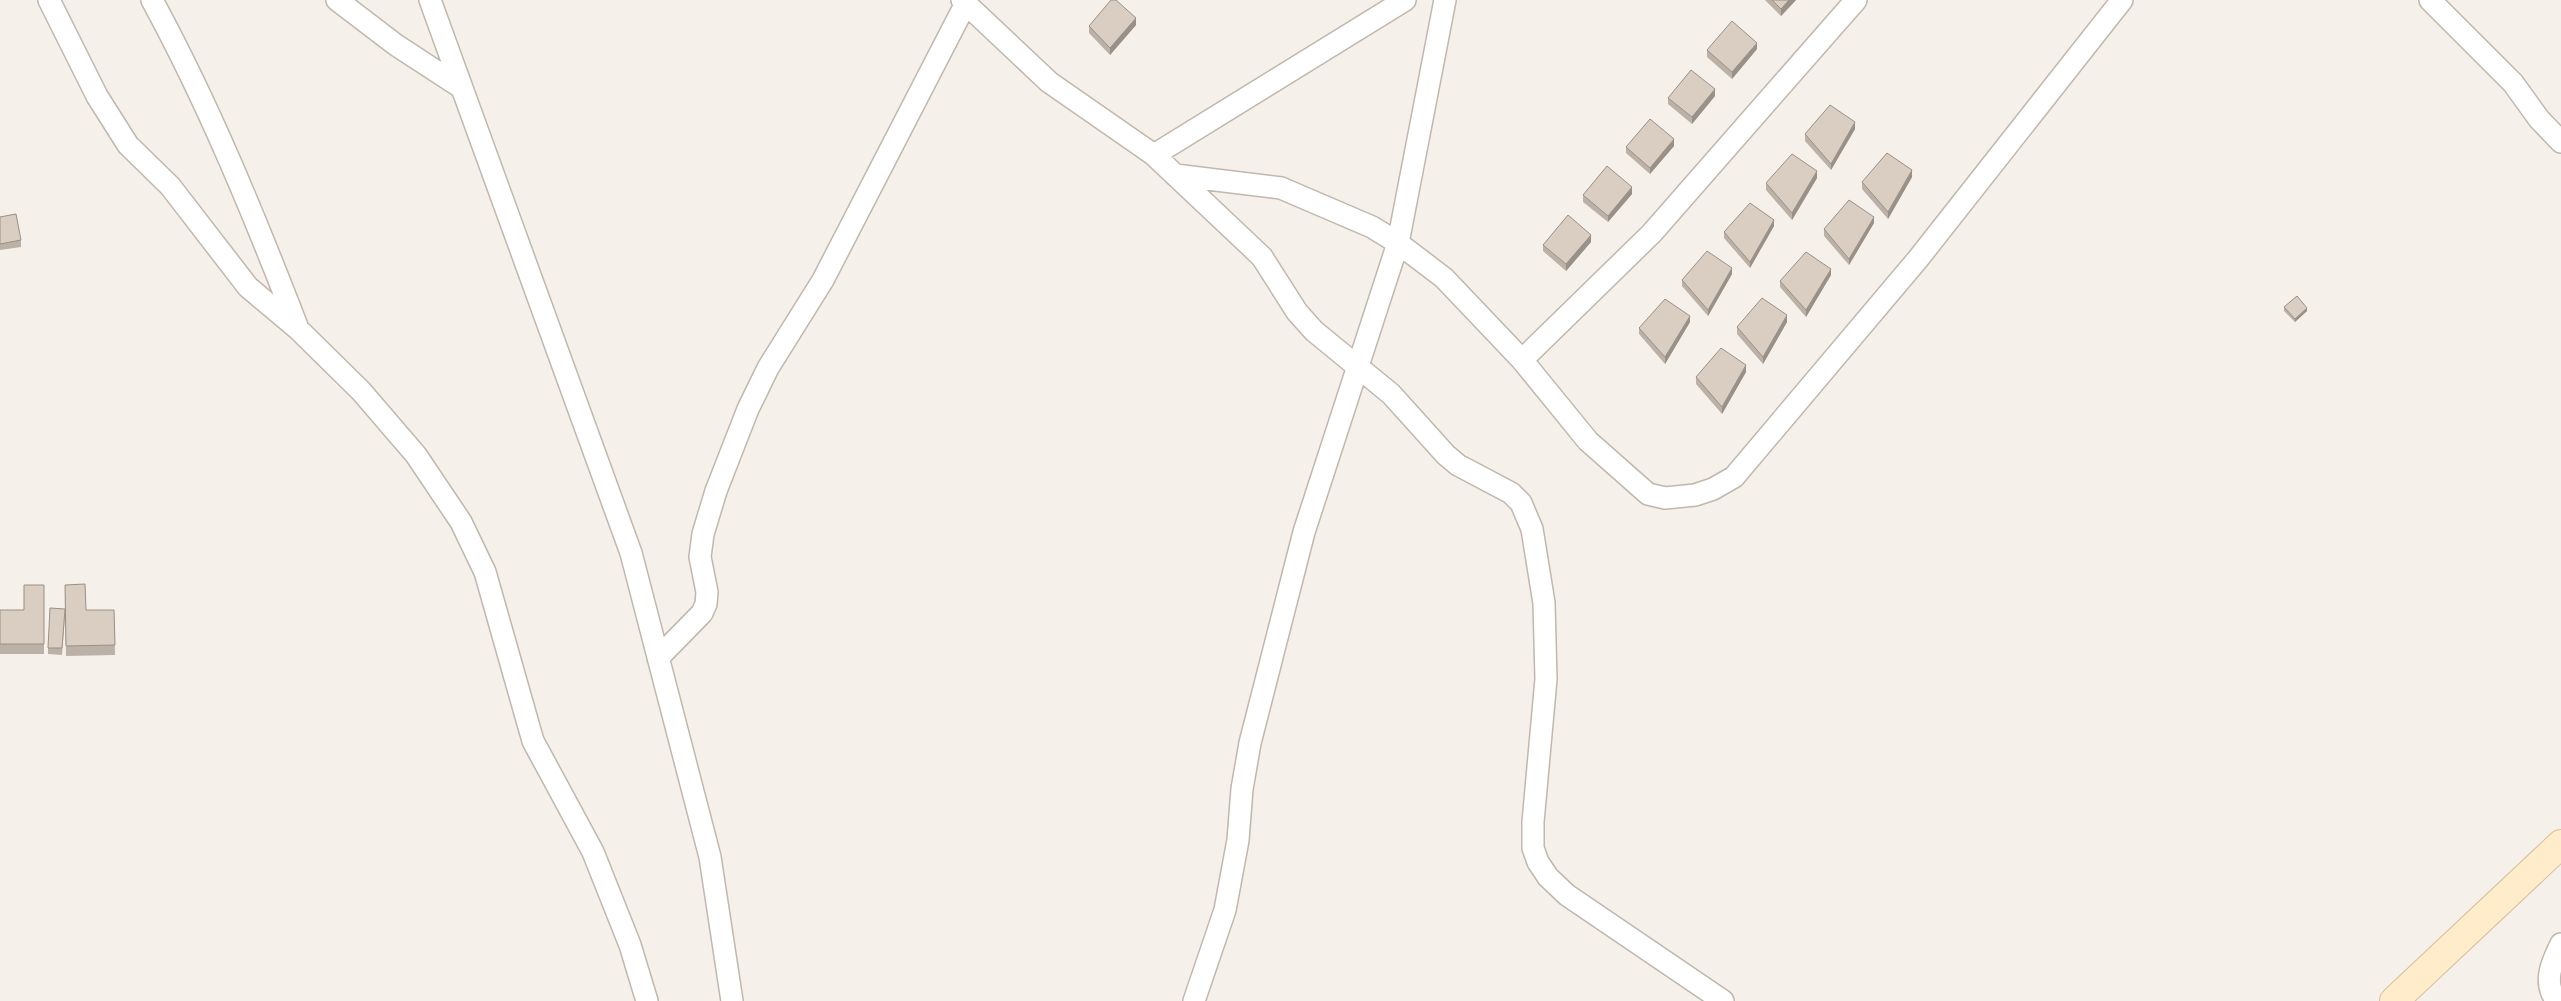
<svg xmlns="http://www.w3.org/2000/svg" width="2561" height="1001" viewBox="0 0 2561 1001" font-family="'Asap Condensed',sans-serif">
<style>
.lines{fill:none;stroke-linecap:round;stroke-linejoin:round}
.minor-casing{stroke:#c1b7ac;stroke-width:24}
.secondary-casing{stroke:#d5bf99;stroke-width:30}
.minor{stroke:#fff;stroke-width:21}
.secondary{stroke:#ffecca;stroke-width:28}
.wall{fill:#bbb1a7}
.shaded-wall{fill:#999088}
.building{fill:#dacec2;stroke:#999088}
</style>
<rect width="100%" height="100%" fill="#f5f0ea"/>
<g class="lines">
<defs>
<path id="minor" d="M49 0 97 96 128 145 170 186 248 287 298 329 361 391 416 455 461 522 485 572 533 741 593 852 630 945 647 1001
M152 0C209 105 254 215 297 326
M337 0 396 45 462 88
M430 0 631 553 710 857 732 1001
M962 0 1049 82 1154 155 1262 257 1297 312 1314 331 1391 394 1446 455 1458 465 1511 493 1521 503 1532 529 1544 603 1546 679 1533 822V848L1538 862 1548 877 1567 895 1723 1001
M2430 0 2513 83 2539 119 2561 142
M1154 155 1405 0
M1175 175 1281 188 1372 227 1398 243 1444 278 1522 360 1588 441 1648 494 1665 498 1695 495 1713 489 1734 477 1918 259 2122 0
M1522 360 1652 233 1856 0
M658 658 702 613 706 604 707 592 700 557 703 534 716 491 748 409 768 368 823 280 966 3
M1194 1001 1225 910 1238 840 1242 789 1250 743 1304 532 1398 243 1445 0
M2557 1001C2542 983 2552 962 2561 944"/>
<path id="secondary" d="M2394 1001 2561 844"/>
</defs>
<use href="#minor" class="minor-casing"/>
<use href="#secondary" class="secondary-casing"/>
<use href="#minor" class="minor"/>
<use href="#secondary" class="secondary"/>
</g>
<path class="wall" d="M1765 0H1796L1781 16Z
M1136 25 1110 55 1089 33V26Z
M1757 49 1732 79 1707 57V50Z
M1715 96 1692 124 1668 104V98Z
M1855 129 1831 170 1805 141V134Z
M1674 146 1650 174 1626 153V147Z
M1912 177 1888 219 1862 189V182Z
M1817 178 1792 220 1766 190V183Z
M1632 194 1608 222 1583 202V195Z
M0 217 21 240V247L0 250Z
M1874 223 1849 265 1824 236V229Z
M1774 226 1750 268 1724 238V232Z
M1591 242 1566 271 1543 251V245Z
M1732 274 1708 316 1682 286V280Z
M1831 275 1806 317 1780 287V281Z
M2284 307 2307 311 2295 322 2284 311Z
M1690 322 1665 364 1639 334V328Z
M1787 322 1763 364 1737 334V327Z
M1746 372 1722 414 1696 384V377Z
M44 585V654H0V610H24Z
M65 585 86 610H114L115 655 66 656Z
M65 616 62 655 48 654V648Z"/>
<path class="shaded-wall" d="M1789 0H1796L1781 16V9Z
M1136 18V25L1110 55V48Z
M1757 43V49L1732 79V72Z
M1715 89V96L1692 124V117Z
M1855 122V129L1831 170V164Z
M1674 139V146L1650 174V168Z
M1912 170V177L1888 219V212Z
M1817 171V178L1792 220V213Z
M1632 187V194L1608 222V216Z
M1874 217V223L1849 265V259Z
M1774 220V226L1750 268V262Z
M1591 235V242L1566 271V264Z
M1732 268V274L1708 316V310Z
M1831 269V275L1806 317V310Z
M2307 308V311L2295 322V319Z
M1787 315V322L1763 364V357Z
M1690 316V322L1665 364V357Z
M1746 365V372L1722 414V407Z"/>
<path class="building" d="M1111 0H1116L1136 18 1110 48 1089 26Z
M1772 0H1789L1781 9Z
M1732 21 1757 43 1732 72 1707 50Z
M1691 70 1715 89 1692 117 1668 98Z
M1830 105 1855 122 1831 164 1805 134Z
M1650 119 1674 139 1650 168 1626 147Z
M1887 153 1912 170 1888 212 1862 182Z
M1792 154 1817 171 1792 213 1766 183Z
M1607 166 1632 187 1608 216 1583 195Z
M1849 200 1874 217 1849 259 1824 229Z
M1750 203 1774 220 1750 262 1724 232Z
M16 214 21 240 0 244V217Z
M1568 215 1591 235 1566 264 1543 245Z
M1707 251 1732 268 1708 310 1682 280Z
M1806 252 1831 269 1806 310 1780 281Z
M2297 296 2307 308 2295 319 2284 307Z
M1762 298 1787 315 1763 357 1737 327Z
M1665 299 1690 316 1665 357 1639 328Z
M1721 348 1746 365 1722 407 1696 377Z
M85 584 86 610H114L115 645 66 646 65 585Z
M24 585H44V644H0V610H24Z
M50 608 65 609 62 648H48Z"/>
</svg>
